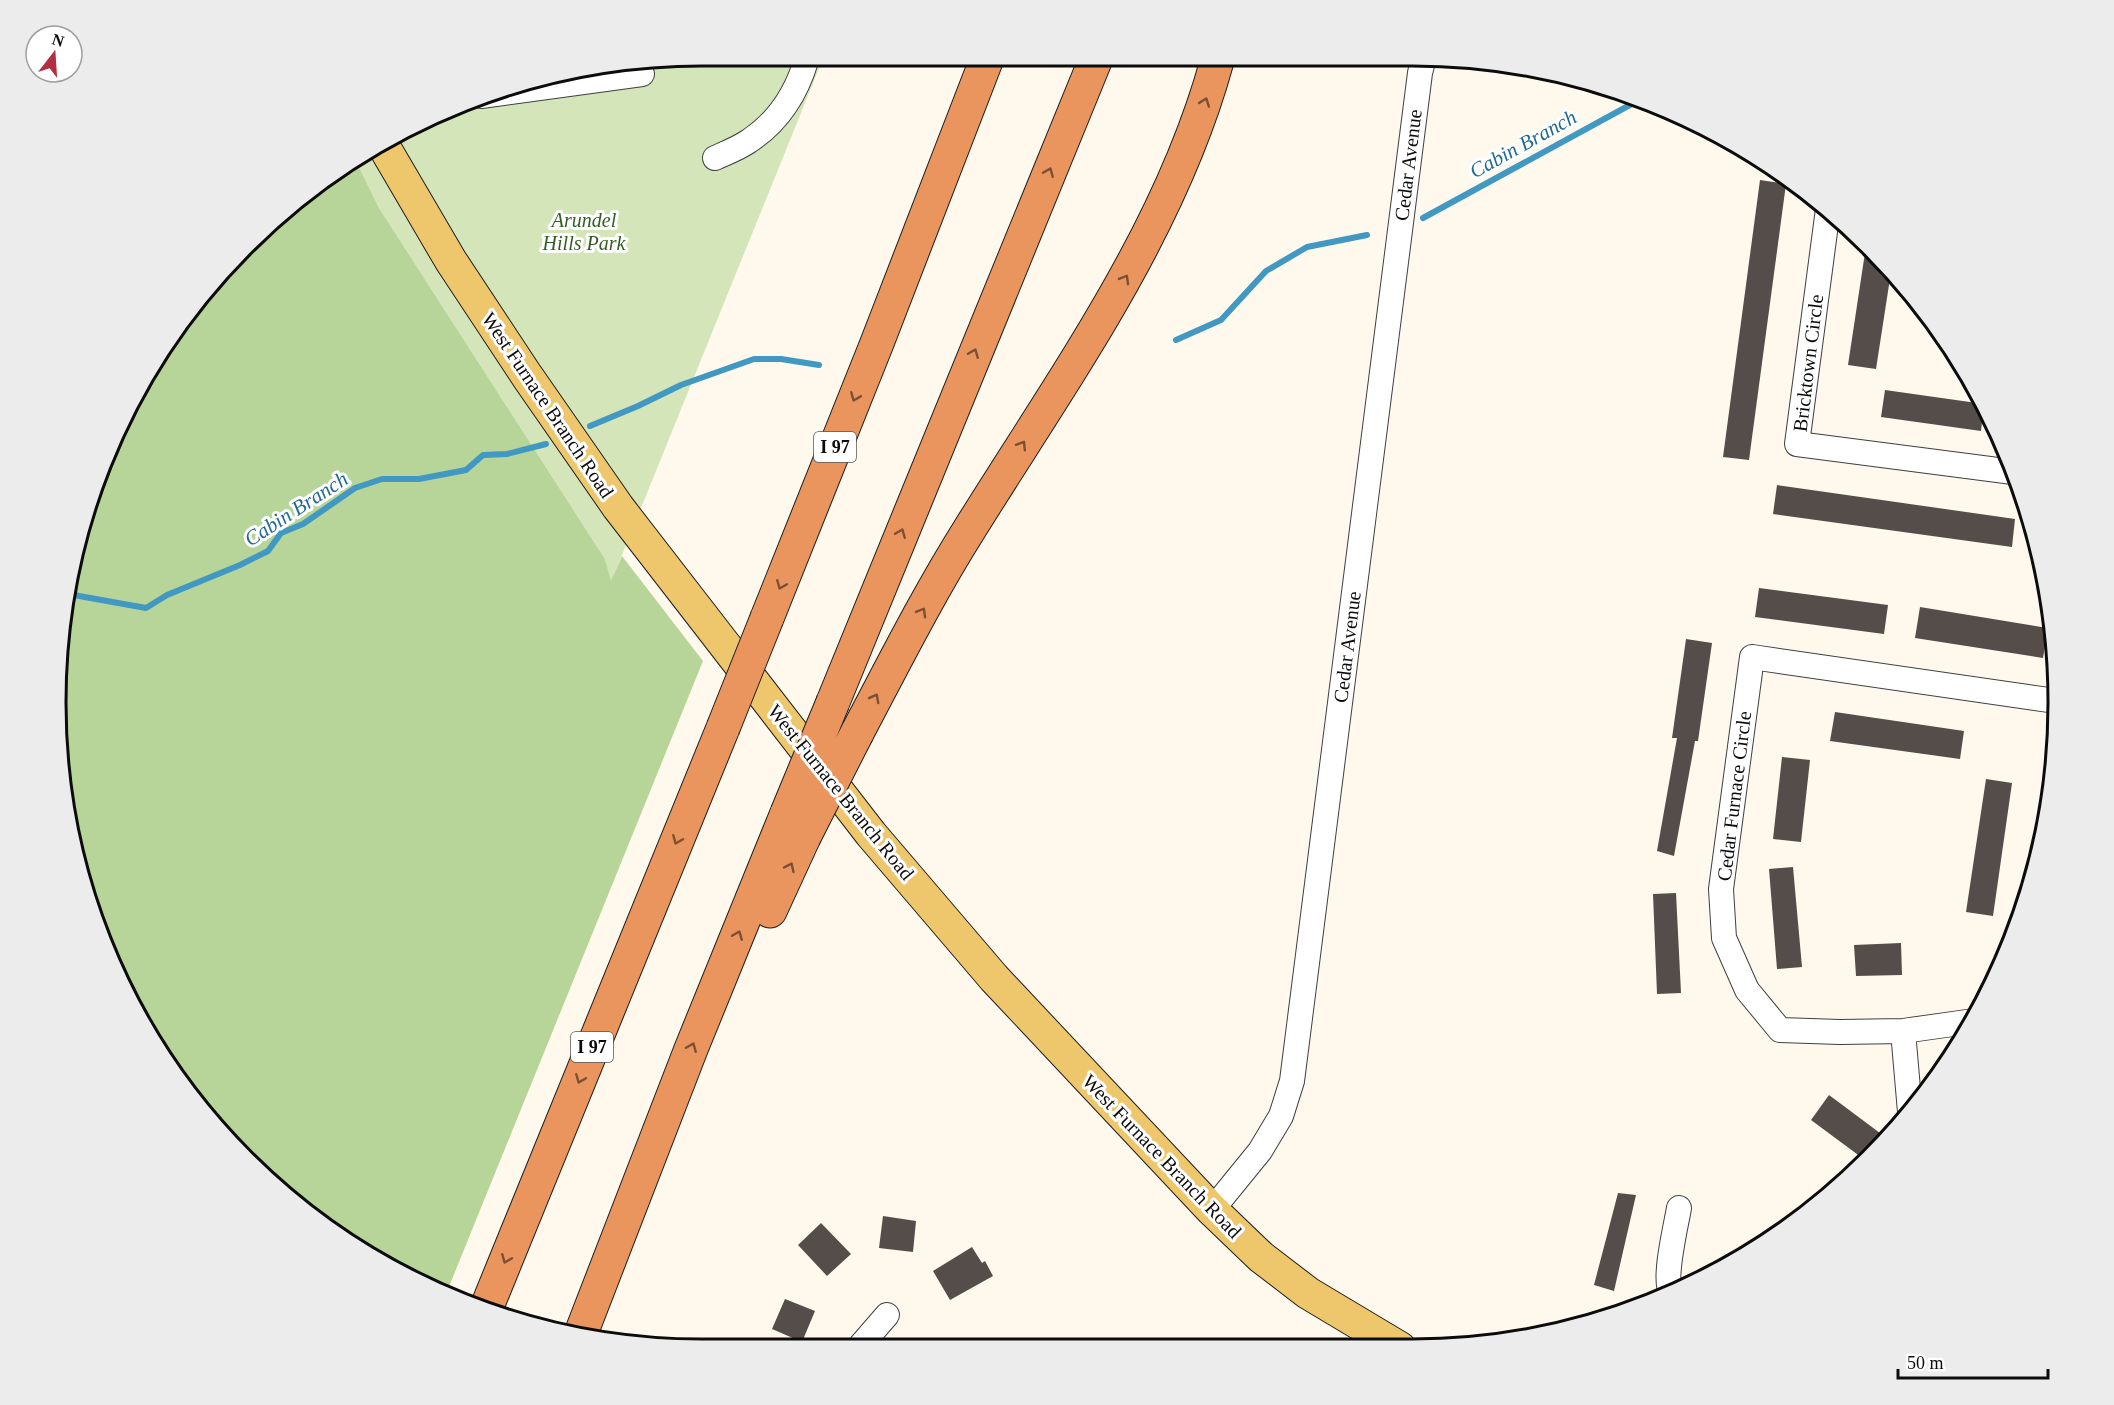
<svg xmlns="http://www.w3.org/2000/svg" width="2114" height="1405" viewBox="0 0 2114 1405" font-family="Georgia,serif">
<style>
.green{fill:#d3e5b9}
.forest{fill:#b8d599}
.lines{fill:none;stroke-linecap:round;stroke-linejoin:round}
.stream{stroke:#4198c3;stroke-width:6}
.building{fill:#544d49}
.minor-casing{stroke:#3f3f3f;stroke-width:26}
.major-casing{stroke:#1d1d1d;stroke-width:34}
.highway-casing{stroke:#1d1d1d;stroke-width:35}
.minor{stroke:#fff;stroke-width:24}
.major{stroke:#eec66b;stroke-width:32}
.highway{stroke:#ea945e;stroke-width:33}
.highway-bridge-casing{stroke:#1d1d1d;stroke-width:35;stroke-linecap:butt}
.highway-bridge{stroke:#ea945e;stroke-width:33}
.oneway{stroke:#7b5035}
.labels{text-anchor:middle;dominant-baseline:central;stroke-width:6;stroke-linejoin:round;paint-order:stroke}
.shield{fill:#fff;stroke:#555;stroke-width:1.5}
.shield-label{font-size:18px;font-weight:bold;fill:#0c0c0c}
.street-label{font-size:20px;fill:#0c0c0c;stroke:#fff}
.park-label{font-size:20px;font-style:italic;fill:#325e21;stroke:#fff}
.water-label{font-size:21px;font-style:italic;fill:#1f6994;stroke:#fff}
.rim{fill:none;stroke:#0c0c0c;stroke-width:3}
</style>
<rect width="100%" height="100%" fill="#fef9ec"/>
<path class="green" d="M617 61H822L611 582 605 559 379 208 355 159 495 90Z"/>
<path class="forest" d="M355 159 379 208 605 559 611 581 622 556 703 661 446 1294 417 1283 276 1189 216 1129 142 1026 105 950 68 829 57 660 77 535 105 455 189 308 245 245 343 165Z"/>
<g class="lines">
<path class="stream" d="M1423 218 1639 100
M1176 340 1221 320 1266 271 1307 247 1367 235
M590 426 638 406 681 385 754 359H781L819 365
M68 594 146 608 167 595 240 565 268 551 281 533 303 524 355 488 382 479H419L466 470 483 455 507 454 546 444"/>
</g>
<path class="building" d="M1760 180 1786 184 1749 460 1723 457Z
M1866 246 1891 272 1876 369 1848 365Z
M1885 390 1984 404 1981 431 1881 417Z
M1777 485 2015 519 2012 547 1773 514Z
M1759 588 1888 605 1884 634 1755 617Z
M1920 607 2048 628 2043 658 1915 638Z
M1686 639 1712 643 1698 741H1695L1674 856 1657 851 1677 738H1672Z
M1835 712 1964 731 1960 759 1830 741Z
M1782 757 1810 760 1801 842 1773 839Z
M1986 779 2012 783 1993 916 1966 912Z
M1793 867 1802 967 1777 969 1769 869Z
M1676 893 1681 993 1657 994 1653 894Z
M1901 943 1902 975 1856 976 1854 945Z
M1829 1095 1888 1139 1865 1160 1811 1120Z
M1618 1193 1636 1195 1614 1291 1594 1285Z
M883 1216 916 1221 913 1252 879 1248Z
M821 1223 851 1254 827 1276 798 1245Z
M972 1247 982 1263 985 1261 993 1276 950 1300 933 1271Z
M785 1299 815 1311 802 1342 772 1329Z"/>
<g class="lines">
<defs>
<path id="minor" d="M481 96 642 74
M715 158C726 153 739 148 749 141 778 122 796 94 806 61
M1828 209 1797 444 2013 472
M1974 1021 1903 1031 1840 1032 1780 1030 1747 990 1724 938 1721 889 1752 657 2056 701
M1903 1031 1910 1112
M1212 1210 1260 1151 1281 1116 1292 1081 1420 73 1423 61
M1671 1293C1663 1278 1676 1226 1679 1208
M861 1345 887 1315"/>
<path id="major" d="M383 145 451 261 527 376 618 507 871 834 994 978 1212 1210 1261 1257 1308 1293 1400 1348"/>
<path id="highway" d="M767 618 877 343 986 61
M833 702 1095 61
M857 733C893 665 928 595 969 530 1062 380 1170 233 1217 61
M770 911 804 837
M486 1309 723 728
M580 1336 691 1049 787 813"/>
</defs>
<use href="#minor" class="minor-casing"/>
<use href="#major" class="major-casing"/>
<use href="#highway" class="highway-casing"/>
<use href="#minor" class="minor"/>
<use href="#major" class="major"/>
<use href="#highway" class="highway"/>
<defs>
<path id="highway-bridge" d="M723 728 767 618
M787 813 833 702
M804 837 857 733"/>
</defs>
<use href="#highway-bridge" class="highway-bridge-casing"/>
<use href="#highway-bridge" class="highway-bridge"/>
</g>
<defs><path id="oneway-chevron" d="M-2-3.5L2.5 0L-2 3.5" fill="none" stroke-width="1.6" stroke-linecap="round" stroke-linejoin="round" transform="scale(1.5)"/></defs>
<g class="oneway">
<use href="#oneway-chevron" transform="translate(1205 102) rotate(-70)"/>
<use href="#oneway-chevron" transform="translate(1049 172) rotate(-68)"/>
<use href="#oneway-chevron" transform="translate(1125 279) rotate(-60)"/>
<use href="#oneway-chevron" transform="translate(974 353) rotate(-68)"/>
<use href="#oneway-chevron" transform="translate(855 397) rotate(112)"/>
<use href="#oneway-chevron" transform="translate(1022 445) rotate(-58)"/>
<use href="#oneway-chevron" transform="translate(901 533) rotate(-68)"/>
<use href="#oneway-chevron" transform="translate(781 585) rotate(112)"/>
<use href="#oneway-chevron" transform="translate(922 612) rotate(-60)"/>
<use href="#oneway-chevron" transform="translate(875 698) rotate(-62)"/>
<use href="#oneway-chevron" transform="translate(677 840) rotate(112)"/>
<use href="#oneway-chevron" transform="translate(790 867) rotate(-65)"/>
<use href="#oneway-chevron" transform="translate(738 935) rotate(-68)"/>
<use href="#oneway-chevron" transform="translate(692 1047) rotate(-68)"/>
<use href="#oneway-chevron" transform="translate(580 1079) rotate(112)"/>
<use href="#oneway-chevron" transform="translate(506 1259) rotate(112)"/>
</g>
<g class="labels">
<g class="shield">
<rect x="814" y="432" width="42" height="30" rx="4.5"/>
<rect x="571" y="1032" width="42" height="30" rx="4.5"/>
</g>
<g class="shield-label">
<text x="835" y="447">I 97</text>
<text x="592" y="1047">I 97</text>
</g>
<g class="street-label">
<text transform="translate(1408 165) rotate(-83)">Cedar Avenue</text>
<text transform="translate(1808 363) rotate(-83)">Bricktown Circle</text>
<text transform="translate(548 405) rotate(56)">West Furnace Branch Road</text>
<text transform="translate(1347 647) rotate(-83)">Cedar Avenue</text>
<text transform="translate(841 792) rotate(51)">West Furnace Branch Road</text>
<text transform="translate(1734 796) rotate(-83)">Cedar Furnace Circle</text>
<text transform="translate(1162 1156) rotate(46)">West Furnace Branch Road</text>
</g>
<g class="park-label">
<text x="584" y="220">Arundel<tspan x="584" dy="23">Hills Park</tspan></text>
</g>
<g class="water-label">
<text transform="translate(1523 144) rotate(-29)">Cabin Branch</text>
<text transform="translate(296 509) rotate(-33)">Cabin Branch</text>
</g>
</g>
<path d="M0 0H2114V1405H0ZM702 66H1412A636 636 0 0 1 2048 702V703A636 636 0 0 1 1412 1339H702A636 636 0 0 1 66 703V702A636 636 0 0 1 702 66Z" fill="#ececec" fill-rule="evenodd"/>
<path class="rim" d="M702 66H1412A636 636 0 0 1 2048 702V703A636 636 0 0 1 1412 1339H702A636 636 0 0 1 66 703V702A636 636 0 0 1 702 66Z"/>
<g transform="translate(54 54) rotate(17)"><circle r="28" fill="#ffffff" stroke="#9e9e9e" stroke-width="1.5"/>
<path d="M0-4.5L10 22L0 15L-10 22Z" fill="#b12f3e"/>
<text y="-9" font-size="16" font-weight="bold" text-anchor="middle" fill="#0c0c0c">N</text>
</g>
<path d="M1898 1369v9h150v-9" fill="none" stroke="#0c0c0c" stroke-width="3"/>
<text x="1907" y="1369" font-size="18" fill="#0c0c0c" stroke="#ffffff" stroke-width="4.5" paint-order="stroke">50 m</text>
</svg>
